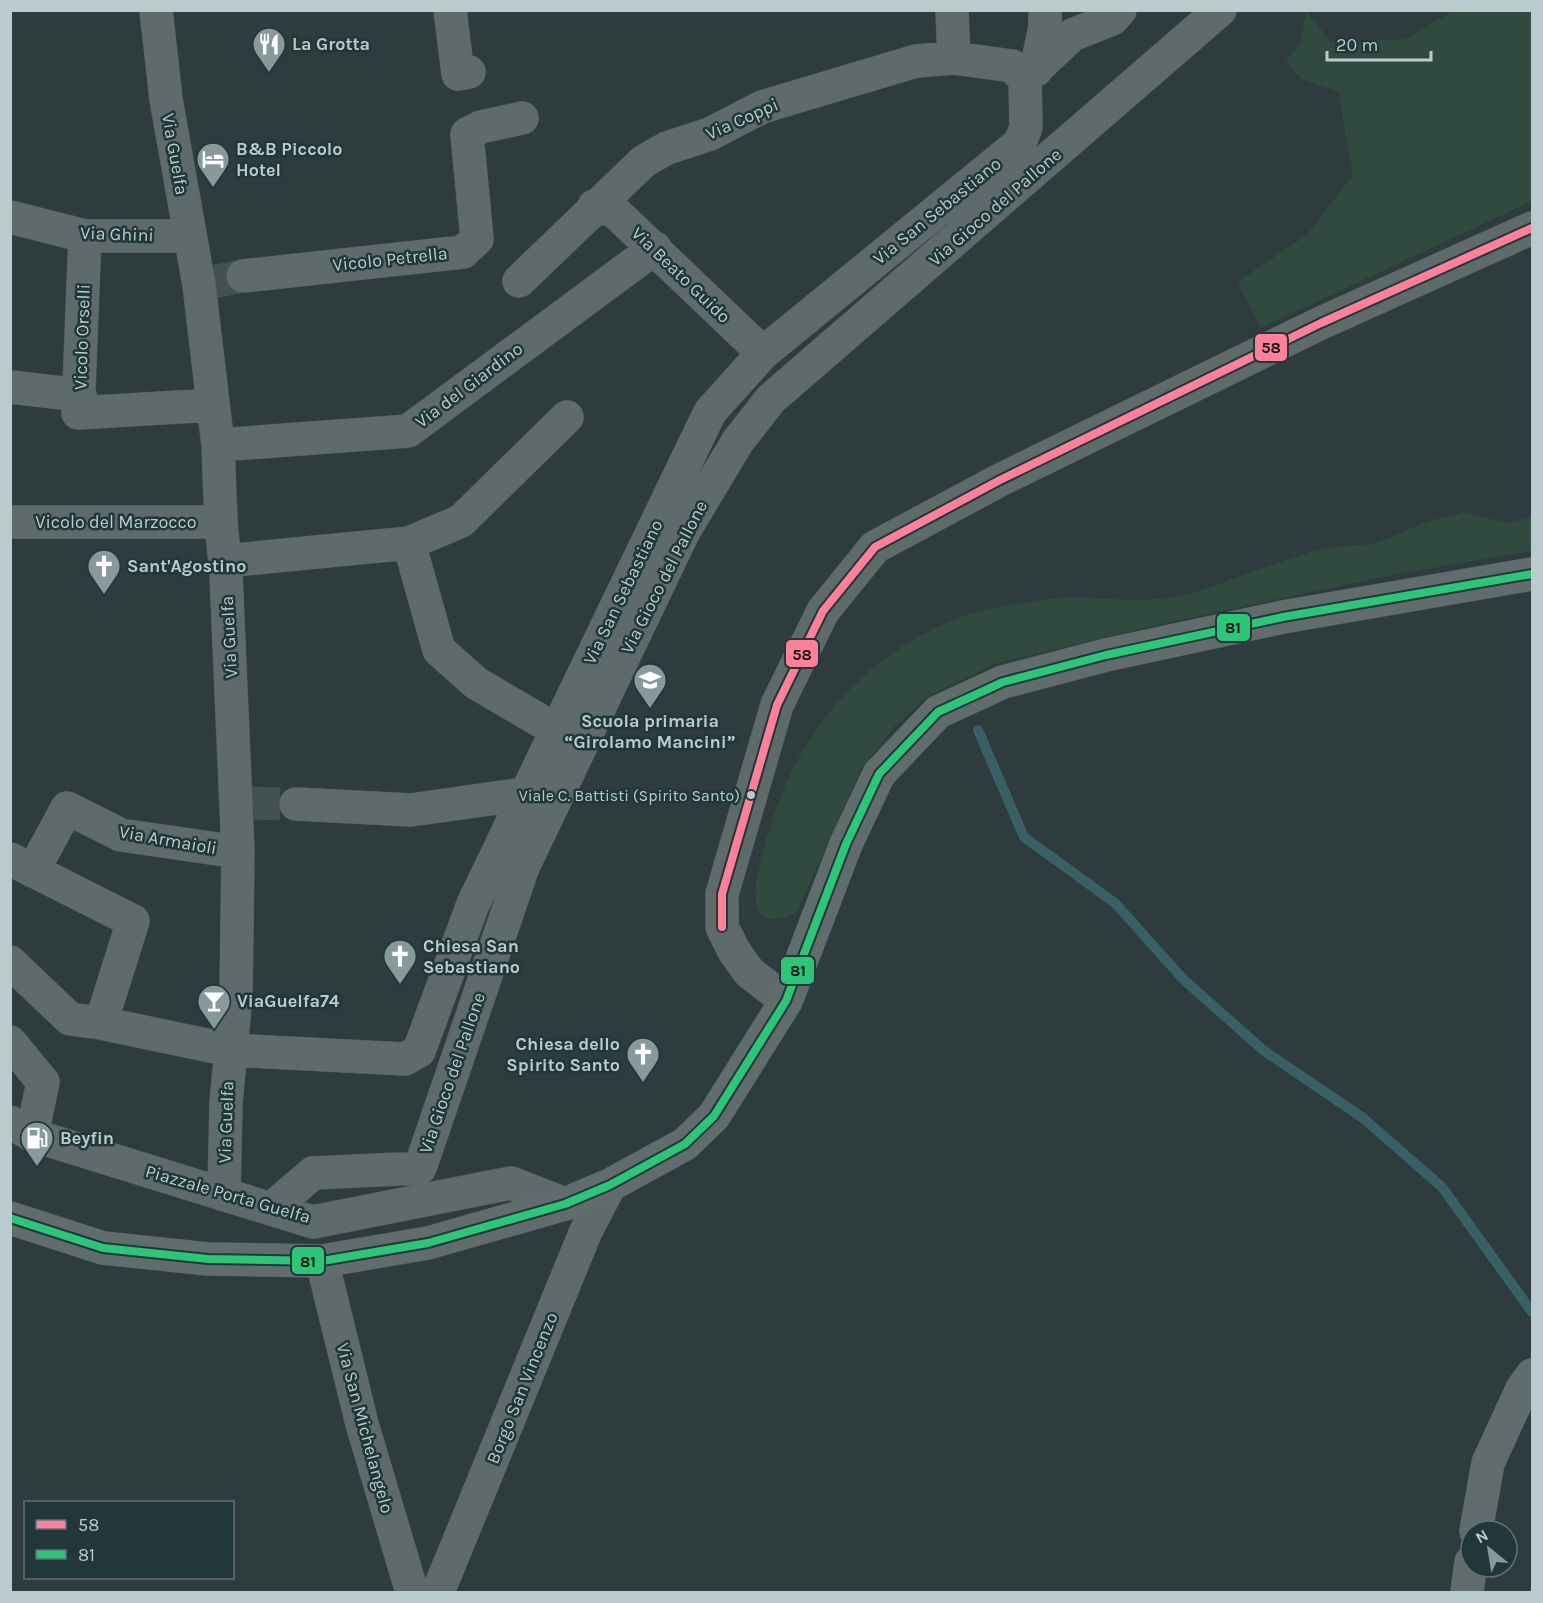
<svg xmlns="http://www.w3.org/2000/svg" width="1543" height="1603" viewBox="0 0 1543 1603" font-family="Karla,sans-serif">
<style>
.green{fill:#314a3f}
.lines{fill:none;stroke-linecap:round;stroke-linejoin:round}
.stream{stroke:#396065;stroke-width:10}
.minor-tunnel{stroke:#435153;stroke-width:33;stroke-dasharray:33 16;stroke-linecap:butt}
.minor-casing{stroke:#4d5758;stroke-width:34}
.major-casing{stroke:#4c585a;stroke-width:34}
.minor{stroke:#5f6a6b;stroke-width:33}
.major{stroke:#616c6d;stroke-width:33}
.bus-1-casing{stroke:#213739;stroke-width:12}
.bus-2-casing{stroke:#213739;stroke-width:12}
.bus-1{stroke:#ff8098;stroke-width:8}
.bus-2{stroke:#2dc577;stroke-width:8}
.bus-dot{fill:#bacbcd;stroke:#213739;stroke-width:2}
.labels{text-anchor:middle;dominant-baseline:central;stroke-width:5;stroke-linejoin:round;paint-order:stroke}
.bus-label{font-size:16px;fill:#bacbcd;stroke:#213739;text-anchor:end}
.poi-label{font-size:18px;font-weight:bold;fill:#bacbcd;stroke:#213739;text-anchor:start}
.street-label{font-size:18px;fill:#bacbcd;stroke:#213739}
.line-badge{stroke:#213739;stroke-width:2}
.pale-badge-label{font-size:16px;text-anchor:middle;font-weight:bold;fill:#111}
</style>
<rect width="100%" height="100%" fill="#2e3c3e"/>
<path class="green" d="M1306 11 1331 42 1405 39 1453 11H1532V201L1261 328 1237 282 1307 235 1353 175 1338 91 1301 79 1286 61 1300 44Z
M1463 512 1508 523 1532 517V551L1397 574 1165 623 993 664 927 697 895 726 861 769 797 912C730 945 762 853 771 824 799 731 866 653 958 618 981 609 1025 602 1050 599 1094 594 1140 606 1183 595 1218 586 1252 571 1286 560 1299 556 1313 550 1327 548 1342 545 1359 547 1374 543 1392 538 1409 528 1427 522 1439 518 1451 516 1463 512Z"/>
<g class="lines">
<path class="stream" d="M978 730 1024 837 1115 903 1183 979 1263 1050 1363 1118 1442 1187 1532 1312"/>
<path class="minor-tunnel" d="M207 283 243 276
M247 803 296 804"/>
<defs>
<path id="minor" d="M156 10 166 99 199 285 218 445 221 522 226 574 238 852 236 995 226 1103 224 1195
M450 10 458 74 469 72
M952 10 954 58
M1036 70 1045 27V10
M1025 79 1072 35 1112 19 1120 10
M594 206 613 210 763 353
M10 217 85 236H190
M85 236 78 413 212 405
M243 276 463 252 477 239 467 134 481 127 522 118
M10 387 80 395
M218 445 408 431 655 248
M10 522H221
M409 543 439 650 476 683 556 730
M225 561 409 543 461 521 567 417
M296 804 411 810 524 794
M10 859 133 921 101 1023
M33 871 67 808 121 835 238 852
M10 962 70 1019 101 1023 230 1050 405 1059 419 1051 473 904 710 412 763 353 1020 143 1026 127 1025 79 1012 66 954 58 916 61 762 107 710 134 667 148 644 161 519 281
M786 1001 749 972 734 951 722 927V894L777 705 823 611 875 547 1000 480 1321 323 1532 228
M10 1042 43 1082 32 1135 10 1122
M32 1135 313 1222 511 1183 565 1204
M271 1209 313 1173 420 1168 523 867 684 531 738 441 771 399 1220 10
M322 1261 362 1424 412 1592
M438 1592 586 1231 610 1185"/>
<path id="major" d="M10 1218 103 1248 208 1259 322 1261 428 1243 565 1204 610 1185 685 1144 714 1116 786 1001 846 844 879 774 938 712 1003 682 1106 655 1283 617 1532 574
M1476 1531 1488 1463 1522 1389 1532 1375
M1467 1592 1471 1562"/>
</defs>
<use href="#minor" class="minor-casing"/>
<use href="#major" class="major-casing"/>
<use href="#minor" class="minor"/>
<use href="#major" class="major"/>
<defs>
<path id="bus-1" d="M722 927V894L777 705 823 611 875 547 1000 480 1321 323 1532 228"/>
<path id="bus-2" d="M10 1218 103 1248 208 1259 322 1261 428 1243 565 1204 610 1185 685 1144 714 1116 786 1001 846 844 879 774 938 712 1003 682 1106 655 1283 617 1532 574"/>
</defs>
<use href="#bus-1" class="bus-1-casing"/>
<use href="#bus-2" class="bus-2-casing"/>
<use href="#bus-1" class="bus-1"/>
<use href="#bus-2" class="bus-2"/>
</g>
<defs>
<symbol id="restaurant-pin" viewBox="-11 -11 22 30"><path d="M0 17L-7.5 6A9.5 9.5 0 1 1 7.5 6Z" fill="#89999b" stroke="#213739"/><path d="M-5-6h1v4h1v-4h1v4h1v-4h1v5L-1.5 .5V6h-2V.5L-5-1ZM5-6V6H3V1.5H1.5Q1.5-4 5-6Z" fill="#fff"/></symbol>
<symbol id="hotel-pin" viewBox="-11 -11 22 30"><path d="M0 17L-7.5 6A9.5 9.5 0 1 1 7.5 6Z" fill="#89999b" stroke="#213739"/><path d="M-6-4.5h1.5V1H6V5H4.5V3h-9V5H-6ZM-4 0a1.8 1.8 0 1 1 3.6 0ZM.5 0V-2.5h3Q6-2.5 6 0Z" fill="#fff"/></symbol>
<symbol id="church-pin" viewBox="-11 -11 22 30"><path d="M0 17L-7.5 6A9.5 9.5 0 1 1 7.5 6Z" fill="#89999b" stroke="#213739"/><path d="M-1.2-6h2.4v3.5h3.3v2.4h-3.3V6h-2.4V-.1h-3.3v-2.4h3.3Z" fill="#fff"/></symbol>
<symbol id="school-pin" viewBox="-11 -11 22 30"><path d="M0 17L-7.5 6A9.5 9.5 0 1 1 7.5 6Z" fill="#89999b" stroke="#213739"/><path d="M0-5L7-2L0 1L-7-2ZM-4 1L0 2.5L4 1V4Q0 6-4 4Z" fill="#fff"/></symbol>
<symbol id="bar-pin" viewBox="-11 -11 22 30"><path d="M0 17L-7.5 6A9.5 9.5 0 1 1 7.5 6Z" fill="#89999b" stroke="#213739"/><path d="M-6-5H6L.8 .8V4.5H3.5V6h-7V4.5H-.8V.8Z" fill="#fff"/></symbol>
<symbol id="fuel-pin" viewBox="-11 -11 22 30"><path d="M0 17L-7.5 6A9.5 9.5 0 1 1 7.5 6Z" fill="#89999b" stroke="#213739"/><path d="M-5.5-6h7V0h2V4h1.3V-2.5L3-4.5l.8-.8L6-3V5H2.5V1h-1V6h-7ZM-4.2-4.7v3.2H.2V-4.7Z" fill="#fff"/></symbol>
</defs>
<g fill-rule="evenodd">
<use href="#restaurant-pin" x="250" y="25" width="38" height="52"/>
<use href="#hotel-pin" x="194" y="140" width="38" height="52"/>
<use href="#church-pin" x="85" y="547" width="38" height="52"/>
<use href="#school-pin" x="631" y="661" width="38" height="52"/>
<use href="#church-pin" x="381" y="937" width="38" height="52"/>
<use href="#bar-pin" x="195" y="982" width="38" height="52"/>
<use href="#church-pin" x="624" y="1035" width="38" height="52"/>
<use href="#fuel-pin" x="18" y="1119" width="38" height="52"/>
</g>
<circle class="bus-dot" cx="751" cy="795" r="5"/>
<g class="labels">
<g class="bus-label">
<text x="740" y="795">Viale C. Battisti (Spirito Santo)</text>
</g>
<g class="poi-label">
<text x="292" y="44">La Grotta</text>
<text x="236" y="149">B&amp;B Piccolo<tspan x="236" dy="21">Hotel</tspan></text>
<text x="127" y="566">Sant'Agostino</text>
<text x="650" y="721" text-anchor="middle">Scuola primaria<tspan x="650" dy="21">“Girolamo Mancini”</tspan></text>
<text x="423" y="946">Chiesa San<tspan x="423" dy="21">Sebastiano</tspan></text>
<text x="237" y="1001">ViaGuelfa74</text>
<text x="620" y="1044" text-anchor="end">Chiesa dello<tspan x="620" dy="21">Spirito Santo</tspan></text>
<text x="60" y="1138">Beyfin</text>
</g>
<g class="street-label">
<text transform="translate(742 119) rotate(-24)">Via Coppi</text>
<text transform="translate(175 154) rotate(80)">Via Guelfa</text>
<text transform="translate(995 207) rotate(-41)">Via Gioco del Pallone</text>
<text transform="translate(937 211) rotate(-39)">Via San Sebastiano</text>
<text transform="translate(117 234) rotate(2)">Via Ghini</text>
<text transform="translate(390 259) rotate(-6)">Vicolo Petrella</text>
<text transform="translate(681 275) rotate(44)">Via Beato Guido</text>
<text transform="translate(82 337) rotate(-88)">Vicolo Orselli</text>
<text transform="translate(469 385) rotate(-37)">Via del Giardino</text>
<text x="116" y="522">Vicolo del Marzocco</text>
<text transform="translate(664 577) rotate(-63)">Via Gioco del Pallone</text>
<text transform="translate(623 592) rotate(-64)">Via San Sebastiano</text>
<text transform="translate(229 637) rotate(-93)">Via Guelfa</text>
<text transform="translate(168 840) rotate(10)">Via Armaioli</text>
<text transform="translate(452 1073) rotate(-71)">Via Gioco del Pallone</text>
<text transform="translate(226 1122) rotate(-88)">Via Guelfa</text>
<text transform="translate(228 1194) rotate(16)">Piazzale Porta Guelfa</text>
<text transform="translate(522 1388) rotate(-68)">Borgo San Vincenzo</text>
<text transform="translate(365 1428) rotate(75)">Via San Michelangelo</text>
</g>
</g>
<g class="line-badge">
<rect x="1254" y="333" width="34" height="29" rx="6" fill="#ff8098"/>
<rect x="1216" y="613" width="35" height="29" rx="6" fill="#2dc577"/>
<rect x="785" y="639" width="34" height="29" rx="6" fill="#ff8098"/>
<rect x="780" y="956" width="35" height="29" rx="6" fill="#2dc577"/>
<rect x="291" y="1246" width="34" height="29" rx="6" fill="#2dc577"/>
</g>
<g class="pale-badge-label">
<text x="1271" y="353">58</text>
<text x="1233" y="633">81</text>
<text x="802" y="660">58</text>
<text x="798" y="976">81</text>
<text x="308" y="1267">81</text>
</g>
<rect width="1543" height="1603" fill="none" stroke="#bacbcd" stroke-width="24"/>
<rect x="24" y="1501" width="210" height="78" fill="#213739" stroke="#5e7274" stroke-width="1.5"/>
<rect x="36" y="1520" width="30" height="9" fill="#ff8098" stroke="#5e7274" stroke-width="1.5"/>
<text x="78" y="1531" font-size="18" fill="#bacbcd">58</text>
<rect x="36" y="1550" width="30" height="9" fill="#2dc577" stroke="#5e7274" stroke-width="1.5"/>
<text x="78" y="1561" font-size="18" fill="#bacbcd">81</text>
<g transform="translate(1489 1549) rotate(330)"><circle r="28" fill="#213739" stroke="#5e7274" stroke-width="1.5"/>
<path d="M0-4.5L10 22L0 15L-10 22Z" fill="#89999b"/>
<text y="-9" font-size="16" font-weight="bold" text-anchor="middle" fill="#bacbcd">N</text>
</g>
<path d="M1327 51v9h104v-9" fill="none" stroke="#bacbcd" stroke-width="3"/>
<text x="1336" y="51" font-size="18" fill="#bacbcd" stroke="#213739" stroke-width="4.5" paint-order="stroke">20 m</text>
</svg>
